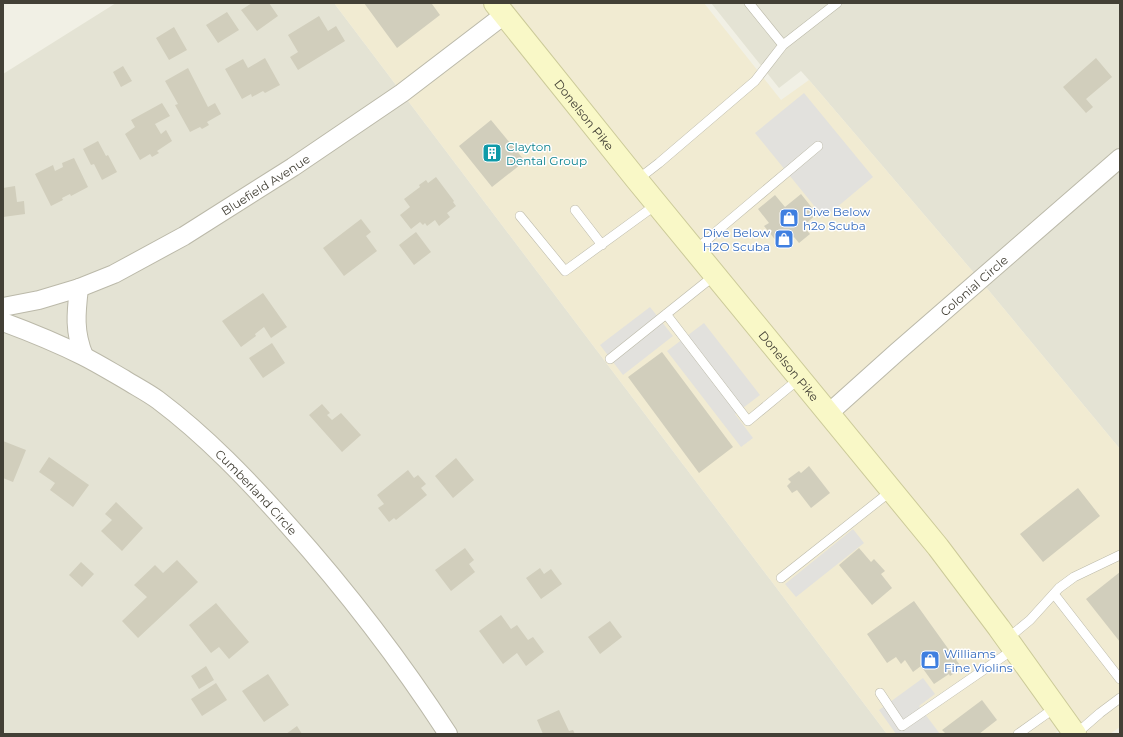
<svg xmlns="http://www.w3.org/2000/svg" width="1123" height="737" viewBox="0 0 1123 737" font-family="Montserrat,sans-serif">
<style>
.residential{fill:#e4e3d4}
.commercial{fill:#f1ebd2}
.parking{fill:#e2e1dd}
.building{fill:#d1cebc}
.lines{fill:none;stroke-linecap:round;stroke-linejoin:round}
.service-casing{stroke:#bbb9a9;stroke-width:10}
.minor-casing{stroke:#bbb9a9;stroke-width:20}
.secondary-casing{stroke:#ccca99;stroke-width:24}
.service{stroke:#fff;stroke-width:9}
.minor{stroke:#fff;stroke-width:18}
.secondary{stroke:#f9f8c7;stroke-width:22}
.labels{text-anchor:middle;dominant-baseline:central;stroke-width:3;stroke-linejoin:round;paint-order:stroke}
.street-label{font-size:12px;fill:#434036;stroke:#fff}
.culture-label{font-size:12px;fill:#0d838f;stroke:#fff;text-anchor:start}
.shop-label{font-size:12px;fill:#366cbe;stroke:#fff;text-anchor:start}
</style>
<rect width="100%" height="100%" fill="#f1f0e5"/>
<path class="residential" d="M116 3H334L887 734H3V74Z
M711 3H1120V449L980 280 809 80 801 71 779 88Z"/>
<path class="commercial" d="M334 3H704L781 100 809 80 980 280 1120 449V727L1110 734H1075L1067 724 1054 734H887Z"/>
<path class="parking" d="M804 93 873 177 824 218 755 133Z
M650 307 673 336 623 375 600 345Z
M704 323 760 395 735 414 753 438 741 447 667 351Z
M853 529 864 543 796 597 785 584Z
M923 678 935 694 919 706 940 734H896L879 710Z"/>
<path class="building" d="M252 3H269L278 16 257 31 241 10Z
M364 3H434L432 4 440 15 397 48Z
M227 12 239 30 218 43 206 25Z
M319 16 328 31 336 26 345 41 298 70 290 57 298 52 288 35Z
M174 27 187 50 169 60 156 38Z
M265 58 280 85 265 93 263 91 252 97 251 94 242 99 225 69 243 59 248 68Z
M1096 58 1112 77 1086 99 1093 107 1086 113 1063 87Z
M123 66 132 81 121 87 113 72Z
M188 68 208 107 215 103 221 114 207 122 209 125 202 129 200 127 190 132 175 105 178 104 165 81Z
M162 103 170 116 155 124 161 134 166 130 172 141 157 151 159 153 152 157 150 154 140 160 125 134 135 127 131 120Z
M491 120 525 161 492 187 459 146Z
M98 141 106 156 108 155 117 172 102 180 94 164 91 165 83 149Z
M74 158 88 187 71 196 70 194 62 198 63 200 51 206 35 174 53 165 55 171 63 167 62 163Z
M436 177 454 201 453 202 456 206 447 213 450 217 439 226 435 220 427 226 425 223 423 225 420 222 411 229 400 215 410 207 404 199 420 187 419 185 426 180 428 183Z
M15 186 17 202 24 201 25 214 3 217V188Z
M801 194 817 214 803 226 810 234 799 243 794 237 782 248 764 226 769 223 758 209 775 195 785 207Z
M361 219 371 232 366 236 377 251 344 276 323 248Z
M416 232 431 252 414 265 399 245Z
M263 293 287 327 271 338 264 327 255 334 256 336 241 347 222 321Z
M272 343 285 363 263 378 249 358Z
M662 352 733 447 699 473 628 377Z
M322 404 330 413 327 415 332 420 341 413 361 435 342 452 309 415Z
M3 441 26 450 13 482 3 478Z
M49 457 89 485 73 507 50 490 55 483 39 472Z
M456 458 474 480 453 498 435 476Z
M809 466 830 493 811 508 797 490 792 493 787 486 791 482 788 479 799 471 801 473Z
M408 470 414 478 418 475 426 484 421 488 427 495 396 520 394 518 389 522 378 508 384 504 377 495Z
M1078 488 1100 516 1043 562 1020 534Z
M116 502 143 528 122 551 101 531 112 520 105 514Z
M465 548 474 560 469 564 475 572 451 591 435 570Z
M859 548 871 562 874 559 885 571 881 574 892 588 872 605 839 565Z
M177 560 198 582 138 638 122 621 147 597 134 585 155 565 163 573Z
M81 562 94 574 82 587 69 575Z
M540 568 544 574 551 569 562 584 541 599 526 578Z
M1120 572V642L1086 599Z
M914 601 962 668 950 676 949 674 934 684 921 666 913 672 905 660 901 664 896 657 887 663 867 634Z
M216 603 249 642 229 659 219 647 211 653 189 625Z
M501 615 511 629 517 625 528 640 533 637 544 652 526 666 517 653 503 664 479 631Z
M610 621 622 637 600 654 588 637Z
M206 666 214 680 199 689 191 676Z
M268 674 289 705 264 722 242 691Z
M216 683 227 700 202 716 191 699Z
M982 700 997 720 979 734H946L942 730Z
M559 710 569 731 573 730 575 734H543L537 720Z
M297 726 302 734H286Z"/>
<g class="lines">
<defs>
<path id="service" d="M749 3 783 45
M637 180 659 163 755 81 783 45 837 3
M575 210 602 245
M520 216 565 271 657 204
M696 250 717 231 818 146
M666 314 748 421 800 378
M610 359 715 275
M781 578 891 491
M1054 594 1120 679
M1007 639 1030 620 1059 588 1074 577 1120 555
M880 693 902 726 1014 649
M1018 734 1056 707
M1076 734 1100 713 1120 698"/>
<g id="minor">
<path d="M79 288C76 313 74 332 84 356"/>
<path id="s1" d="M3 307 39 300 79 288 114 274 184 236 293 167 402 93 504 15"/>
<path id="s2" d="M3 322C30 332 57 343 83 356 97 363 110 371 124 379 135 386 147 392 158 400 206 436 248 480 288 525 346 590 400 660 448 734"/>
<path id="s3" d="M829 413 897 352 1120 158"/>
</g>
<g id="secondary">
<path id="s4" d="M495 3 637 180 938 547 999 628 1075 734"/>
</g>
</defs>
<use href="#service" class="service-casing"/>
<use href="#minor" class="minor-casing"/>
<use href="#secondary" class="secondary-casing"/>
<use href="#service" class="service"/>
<use href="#minor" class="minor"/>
<use href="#secondary" class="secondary"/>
</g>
<defs>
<symbol id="building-square" viewBox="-11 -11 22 22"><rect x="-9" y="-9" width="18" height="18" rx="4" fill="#0f9aa8" stroke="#fff"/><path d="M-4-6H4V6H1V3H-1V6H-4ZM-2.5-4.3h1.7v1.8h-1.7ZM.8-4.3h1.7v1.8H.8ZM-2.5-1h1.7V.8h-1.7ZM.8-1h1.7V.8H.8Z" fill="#fff"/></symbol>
<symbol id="shop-square" viewBox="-11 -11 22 22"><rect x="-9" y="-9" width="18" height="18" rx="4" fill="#3f7fe0" stroke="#fff"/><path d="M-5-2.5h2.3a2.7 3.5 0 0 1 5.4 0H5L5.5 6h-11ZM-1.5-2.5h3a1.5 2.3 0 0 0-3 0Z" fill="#fff"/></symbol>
</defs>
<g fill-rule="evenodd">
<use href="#building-square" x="481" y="142" width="22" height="22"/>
<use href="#shop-square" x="778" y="207" width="22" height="22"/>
<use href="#shop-square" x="773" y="228" width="22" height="22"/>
<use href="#shop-square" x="919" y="649" width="22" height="22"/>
</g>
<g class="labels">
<g class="street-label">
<text stroke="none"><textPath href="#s4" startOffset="143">Donelson Pike</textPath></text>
<text stroke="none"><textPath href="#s1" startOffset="292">Bluefield Avenue</textPath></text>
<text stroke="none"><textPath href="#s3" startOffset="193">Colonial Circle</textPath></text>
<text stroke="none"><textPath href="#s4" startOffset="467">Donelson Pike</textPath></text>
<text stroke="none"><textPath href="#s2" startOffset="309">Cumberland Circle</textPath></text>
</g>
<g class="culture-label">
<text x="506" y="146">Clayton<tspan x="506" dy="14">Dental Group</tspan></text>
</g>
<g class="shop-label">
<text x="803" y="211">Dive Below<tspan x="803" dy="14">h2o Scuba</tspan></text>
<text x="770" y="232" text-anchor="end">Dive Below<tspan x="770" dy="14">H2O Scuba</tspan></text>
<text x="944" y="653">Williams<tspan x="944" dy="14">Fine Violins</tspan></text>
</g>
</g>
<rect width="1123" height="737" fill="none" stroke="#434036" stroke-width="8"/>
</svg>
